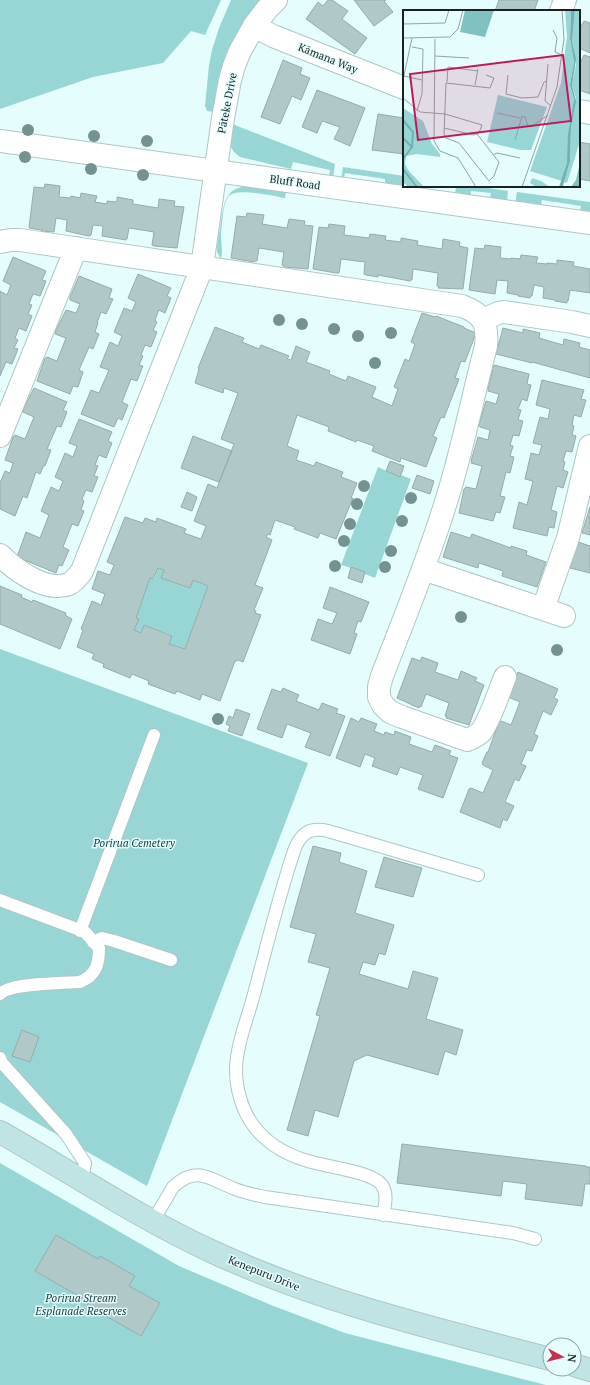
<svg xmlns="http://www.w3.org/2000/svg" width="590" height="1385" viewBox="0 0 590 1385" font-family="'PT Serif',serif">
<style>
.green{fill:#98d6d6}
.building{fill:#b1c8c8;stroke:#96acac;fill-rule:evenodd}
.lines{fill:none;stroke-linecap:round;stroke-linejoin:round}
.service-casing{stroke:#afc6c5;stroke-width:14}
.minor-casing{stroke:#afc6c5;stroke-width:24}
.secondary-casing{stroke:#afc6c5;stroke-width:24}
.service{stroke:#fff;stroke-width:12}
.minor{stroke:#fff;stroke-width:22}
.secondary{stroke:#c0e4e4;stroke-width:22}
.tree{fill:#759292}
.labels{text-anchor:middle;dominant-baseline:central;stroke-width:3;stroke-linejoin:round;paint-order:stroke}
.street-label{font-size:11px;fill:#192121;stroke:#e5fdfd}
.park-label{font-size:11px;font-style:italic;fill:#1a3b3b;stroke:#e5fdfd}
.inset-river{fill:none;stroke:#70b1b1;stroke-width:2}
.inset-road{fill:none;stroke:#93a5a5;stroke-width:1}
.view{fill:#c2185b;fill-opacity:0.15;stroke:#c2185b;stroke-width:2}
.inset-edge{fill:none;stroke:#192121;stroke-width:2}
</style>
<rect width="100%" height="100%" fill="#e5fdfd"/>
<path class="green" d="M0 0H221L205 35 191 31 163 63 93 77 0 109Z
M231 0H263L214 112 207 111 205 106 209 65 212 50 219 28Z
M232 124 335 164 333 178 329 177 330 170 293 162 291 169 240 157C226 147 230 139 232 124Z
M343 167 404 176V186H416V190L385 185V179L345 173 344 179H341Z
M247 186 286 191 285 198C274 196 235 187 228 197 223 204 222 225 221 234 221 242 223 251 221 259L217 252V247C218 238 220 230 221 221 224 204 225 188 247 186Z
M439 186H476L508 191 507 202 490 198 491 193 471 191V196L455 193 456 188Z
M517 192 590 202V214L580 211 581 206 542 200 541 205 515 204Z
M378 467 400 477 401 475 411 479 375 578 365 574V572L341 565Z
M158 568 164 570 162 578 189 588 193 580 208 586 185 649 169 644 171 635 144 625 141 633 134 630 139 619 136 618 150 578 154 579Z
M0 649 308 763 147 1186 0 1102Z
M0 1163 179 1266 271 1305 345 1333 546 1385H0Z"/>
<path class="building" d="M328 0H332L348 11 342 19 367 38 355 54 306 19 318 2 323 6Z
M354 0H386L384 1 393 12 374 26Z
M499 0H538L534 11H495Z
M584 21 590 23V53L579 48V30Z
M584 55 590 57V94L579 90V66Z
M283 60 302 68 300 74 310 78 301 100 292 96 280 124 261 117Z
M317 90 365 108 350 146 334 139 340 127 322 121 317 133 302 127Z
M378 114 404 118V154L372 150Z
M579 142 590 144V181L579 179Z
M45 184 60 186 59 197 70 198 71 196 80 198 81 193 97 196 95 202 107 204V201L117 202V197L133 200V204L158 208 159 199 175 201 174 206 184 207 177 248 154 246 152 245 154 232 129 228 127 239H126V240L102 236 103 226 93 225 91 235 89 236 66 231 67 220 56 218 54 232 41 231 42 230 29 228 34 187 44 188Z
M247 213 264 215 262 224 287 228 289 219 305 221 304 225 313 226 308 269 284 267V266L282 265 284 252 259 248 257 261H255L254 262 231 258 237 216 246 217Z
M329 224 345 226 344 235 369 238 370 234 386 236 385 240 401 242V238L418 241 417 245 442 249 443 239 460 242 459 246 468 248 463 289 438 288 439 287 437 286 438 273 413 269 412 280H410V281L378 275V277L366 275 364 274 365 262 341 259 339 273H336L313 269 319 227 328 228Z
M485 245 501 247 500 258 511 259V258L520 259 521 255 538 257 536 263 547 264V263L557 264V260L574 262 573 266 590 269V293L570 290 568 301H567V303L555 301V300L543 298 544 287 534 285 532 296H530V298L518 296V295L507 293 508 281 497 280 495 294 469 290 475 248 484 249Z
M13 257 46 271 42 280 46 281 40 296 33 294 29 304 32 305 28 314 32 316 26 331 19 328 15 338 18 340 14 348 18 349 12 364 6 362 0 376V291L7 295 11 285 3 281Z
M138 274 171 288 167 296 171 298 165 313 159 310 155 320 157 322 153 330 157 332 151 347 145 345 141 355 143 356 139 365 143 366 137 381 131 379 122 402 128 405 122 420 118 418 114 427 81 414 91 390 99 393 109 370 100 367 110 342 118 346 122 336 114 332 124 308 132 311 136 302 128 298Z
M79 276 112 289 109 298 113 299 106 314 101 312 97 323H98L95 332 99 334 93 349 89 347 79 370 83 372 78 387 73 386 70 394 37 381 45 358H46L47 357 57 361 66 338 55 334 56 332H55L66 310 76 313 80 304 70 300V297Z
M422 313 435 317 436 316 464 327V328L476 333 465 362 461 361 455 378 459 379 444 418 441 417 433 436 437 438 426 467 401 458 400 462 372 451 374 446 357 440 356 442 328 431 329 427 297 415 287 446 299 451 296 460 314 466 316 462 343 472 341 477 357 483 351 498H353L336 539 320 533 318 538 294 529 295 527 275 520 270 535 268 534 266 537 272 540 255 585 263 588 254 610 256 611 255 613 261 615 243 662 238 660 237 661H235L220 701 202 694 200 700 177 691 175 694 148 684 149 681 132 674 130 678 103 667 104 664 92 659 94 654 77 647 83 630 81 629 92 601 101 605 105 594 92 589 98 571 110 575 114 565 107 562 125 517 143 523 145 518 156 522 157 518 186 529 184 533 201 539 206 526 194 521 208 484 217 488 234 444 221 439 238 393 224 388 223 393 195 383 199 369 198 368 215 327 244 338 242 342 259 349 261 345 289 356 287 359 291 360 296 346 310 352 306 362 330 371 329 374 346 381 348 376 376 387 372 397 392 406 398 389 394 387 405 359 409 361 415 344 411 342ZM158 568 164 570 161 578 190 588 193 580 208 586 185 649 169 644 172 636 144 625 141 633 134 630 139 619 136 618 150 578 153 579Z
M503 328 523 333V329L540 333 539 338 563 345 564 339 580 343 579 347 590 350V378L532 362V363L496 354Z
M494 365 529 374 527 384 531 385 527 401 522 399 518 409 521 410 518 420 523 421 519 436 513 435 510 445 513 446 510 456 514 457 510 473 506 472 500 496 505 497 500 513 496 512 493 521 459 513 464 489 466 487 476 489 482 466 471 463 472 461H471L478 437 488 440 490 430 480 427 479 425 486 401 496 404 499 394 488 391V389Z
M542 380 584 390 581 399 586 400 581 417 574 415 572 425 574 426 572 435 576 436 572 452 566 451 563 461 565 462 563 470 568 472 563 488 557 486 551 510 557 512 554 528 549 527 547 536 513 528 519 502 527 505 533 481 525 479 531 453 539 455 542 445 533 443 540 417 548 419 550 409 536 405Z
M34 388 67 402 63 410 67 412 61 427 57 426 47 449 51 450 45 466 44 465 40 474 36 472 27 498 23 496 15 516 0 509V483L5 471 10 473 13 463 5 460 13 437 15 435 25 439 34 417 23 412 24 410H23Z
M79 419 112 432 108 441 112 443 106 458 99 455 95 465 98 466 94 476 98 477 92 492 86 490 82 499 84 501 81 510 84 511 78 526 72 524 63 547 69 550 62 566 59 565 56 573 17 557 26 532 40 538 49 515 41 511 51 487 59 491 63 481 55 477 65 453 73 457 77 446 69 443Z
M193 436 232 451 219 482 181 468Z
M390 461 404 466 400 477 386 471Z
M417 475 434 481 430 494 412 488Z
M187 492 197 497 192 511 181 507Z
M590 507V535L582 533Z
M451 532 470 538 472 534 511 548V546L527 551 526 555 546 562 537 587 502 576 503 571 479 563 478 568 443 557Z
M578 542 590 546V573L570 568 573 556H572Z
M351 567 365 572 362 583 348 578Z
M0 586 22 595 21 597 32 602 33 600 66 613 65 615 72 619 60 649 0 624Z
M330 587 369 602 361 622 358 621 354 633 357 634 350 654 311 640 318 619 332 624 337 613 323 608Z
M422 657 438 663 435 672 458 680 461 671 477 678 475 681 484 685 469 725 446 718 447 716H445L449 703 426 694 421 707 419 706V708L397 698 412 658 420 661Z
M518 672 558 689 554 698 558 700 551 715 543 711 534 734 538 736 532 751 527 750 521 764 526 766 519 781 515 779 505 802 514 806 507 821 503 819 500 828 460 812 469 789 471 788 483 793 493 770 483 765 482 763 487 752H488L499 722 501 721 511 725 520 702 508 697Z
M283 688 299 695 296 701 319 710 322 703 338 709 336 713 345 716 330 756 305 747 311 733 287 724 282 738 257 729 272 689 281 692Z
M236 709 250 714 242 736 228 731 230 726 226 724 229 716 233 718Z
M351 718 359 722 361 718 377 724 374 731 384 735 385 732 394 735 395 731 411 737 409 744 432 752 435 745 451 751 449 755 458 758 443 798 418 789 423 775 400 767 397 775 372 766 375 758 365 754 360 767 336 758Z
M313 846 341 853 339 862 367 871 355 913 394 925 385 955 379 953 375 965 363 962 359 974 408 989 413 971 438 978 426 1019 463 1030 456 1055 445 1051 438 1075 367 1055 354 1061 338 1117 315 1110 308 1136 287 1130 320 1016 316 1015 330 968 308 962 316 934 290 927Z
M384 857 422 868 413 897 375 887Z
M22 1030 39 1037 30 1062 12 1056Z
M402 1144 586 1166V1167H590V1184H585L582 1206 525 1199 527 1184 503 1181 501 1196 397 1183Z
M56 1235 98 1259 100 1256 135 1276 129 1286 160 1303 141 1336 87 1305 89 1302 35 1271Z"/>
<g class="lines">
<defs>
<path id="service" d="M0 900 85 932 99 948C99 965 96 975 80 982 64 983 10 983 0 994
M80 931 154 735
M93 942 102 938 114 941 171 960
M0 1058 2 1063 66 1134 85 1163 82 1180
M383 1215C385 1205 388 1194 382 1185 371 1171 326 1167 308 1161 287 1155 266 1143 253 1125 242 1110 236 1089 236 1070 236 1046 248 1017 254 994 267 945 279 895 295 848 302 832 311 827 328 831L478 875
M153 1221 173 1187C197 1164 211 1180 235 1189 245 1193 255 1195 265 1197L513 1233 535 1239"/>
<path id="minor" d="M561 11 565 0
M254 26 273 36 404 88
M579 111 590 113
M0 141 590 223
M0 242 11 240H20L462 306C484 314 488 324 486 346 472 399 462 453 445 505 427 563 404 619 382 676L379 687V697L383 705 390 712 402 717 467 740C472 738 477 736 481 732 490 720 499 692 505 677
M483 320 498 313 504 312 572 322 590 326
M0 436 76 248
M0 555C15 570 46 593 69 584 75 581 78 576 82 571L202 267 223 118 230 80 234 66 240 51 254 26 267 9 276 0
M423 569 564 616
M543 609 568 538 590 446"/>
<path id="secondary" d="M0 1132C71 1172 139 1218 213 1252 321 1302 436 1329 550 1359
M574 1365 590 1370"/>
</defs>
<use href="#service" class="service-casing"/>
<use href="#minor" class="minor-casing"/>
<use href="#secondary" class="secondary-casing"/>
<use href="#service" class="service"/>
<use href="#minor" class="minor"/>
<use href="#secondary" class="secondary"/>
</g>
<g class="tree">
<circle cx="28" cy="130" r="6"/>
<circle cx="94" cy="136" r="6"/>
<circle cx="147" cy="141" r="6"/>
<circle cx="25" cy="157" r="6"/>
<circle cx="91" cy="169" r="6"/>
<circle cx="143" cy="175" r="6"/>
<circle cx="279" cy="320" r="6"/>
<circle cx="302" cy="324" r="6"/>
<circle cx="334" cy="329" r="6"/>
<circle cx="391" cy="333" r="6"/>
<circle cx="358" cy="336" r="6"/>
<circle cx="375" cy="363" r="6"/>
<circle cx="364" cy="486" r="6"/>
<circle cx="411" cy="498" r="6"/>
<circle cx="357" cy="504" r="6"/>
<circle cx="402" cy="521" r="6"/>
<circle cx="350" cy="524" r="6"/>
<circle cx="344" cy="541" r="6"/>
<circle cx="391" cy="551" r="6"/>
<circle cx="335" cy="566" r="6"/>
<circle cx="385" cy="567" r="6"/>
<circle cx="461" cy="617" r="6"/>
<circle cx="557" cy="650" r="6"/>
<circle cx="218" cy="719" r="6"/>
</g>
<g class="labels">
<g class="street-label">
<text transform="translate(328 58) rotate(22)">Kāmana Way</text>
<text transform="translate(227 103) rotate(-79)">Pāteke Drive</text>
<text transform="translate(295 182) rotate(8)">Bluff Road</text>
<text transform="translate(264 1273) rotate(22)">Kenepuru Drive</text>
</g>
<g class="park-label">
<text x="134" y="843">Porirua Cemetery</text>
<text x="81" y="1298">Porirua Stream<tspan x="81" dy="13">Esplanade Reserves</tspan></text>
</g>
</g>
<g transform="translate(403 10)">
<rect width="177" height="177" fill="#e5fdfd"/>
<path d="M162 0H168L167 29 171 52 167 75 171 89 165 123V149L159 171 127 161 158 73 164 26ZM172 0H177V131L164 173 161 172 167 151 168 118 173 88 169 76 173 54 169 32ZM95 85 144 97 128 140H117L84 132ZM0 98 20 111 29 134 37 144V147L14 144 3 146 2 153 5 160 21 177H5L0 172ZM129 168 138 171 147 177H133L127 173Z" fill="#98d6d6"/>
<path d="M62 0H91L82 27 57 22ZM177 153V177H168L173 170Z" fill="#80c2c2"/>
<path d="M168 0H172L169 32 173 49 169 76 173 91 168 118 167 151 160 176 156 177 164 153 165 123 171 89 167 75 171 52 167 29Z" fill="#70b1b1"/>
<path class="inset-river" d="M0 110 10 122 9 137M0 128 9 137 0 149M0 159 14 177"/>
<path class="inset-road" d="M0 14 42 13 46 0M150 20 154 28 152 42 159 45M0 28 47 27 55 19 60 0M32 29 31 131 37 141 55 148 73 177M9 37 20 39 19 84 14 101M32 46 66 48M145 54 142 91 148 96M105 65 103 84 119 88 135 87 141 72 144 71M1 66 19 70M0 70 9 28M44 72 45 57 75 61M72 75 75 59M0 88 17 102 42 104 79 115 76 123 71 125 41 118M94 103 117 108M74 124 96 152 91 166 86 171 56 133 43 128 41 124 43 73 87 78 91 68 83 65M112 130 119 106 122 107 125 116 128 117 145 105M90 145 94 143 117 148M119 177 154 77 161 29 159 0"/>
<path class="view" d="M160 45 168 111 15 130 7 64Z"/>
<rect width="177" height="177" class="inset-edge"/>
</g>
<g transform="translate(562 1357) rotate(97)"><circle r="19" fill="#e5fdfd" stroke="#93a5a5"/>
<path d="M0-3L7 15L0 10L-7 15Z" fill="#c3334d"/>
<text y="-6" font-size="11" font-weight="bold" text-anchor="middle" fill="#192121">N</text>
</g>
</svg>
